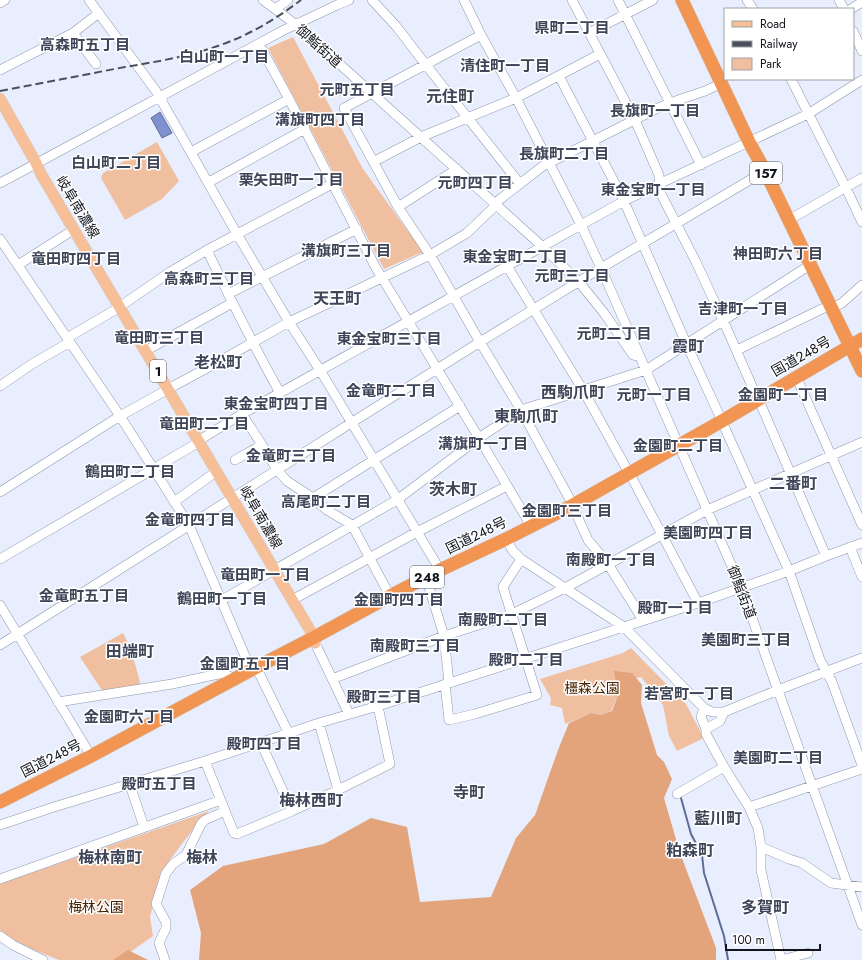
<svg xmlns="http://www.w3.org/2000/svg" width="862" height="960" viewBox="0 0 862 960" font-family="Jost,'Noto Sans JP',sans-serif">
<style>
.green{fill:#f0bfa0}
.forest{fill:#e3a47b}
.water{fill:#7d92ce;stroke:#5d6c99}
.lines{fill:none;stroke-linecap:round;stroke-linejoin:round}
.stream{stroke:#5d6c99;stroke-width:2}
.minor-casing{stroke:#8d96ad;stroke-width:10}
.major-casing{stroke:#cfd0d2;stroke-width:12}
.highway-casing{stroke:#cfd0d2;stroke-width:14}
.minor{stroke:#fff;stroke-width:9}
.major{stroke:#f7bf98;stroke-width:11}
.highway{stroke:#f29553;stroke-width:13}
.rail{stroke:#4b4f5a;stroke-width:2;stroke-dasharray:8 4;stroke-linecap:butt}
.labels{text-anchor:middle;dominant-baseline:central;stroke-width:3;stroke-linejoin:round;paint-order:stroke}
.shield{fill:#fff;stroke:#585a61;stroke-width:1}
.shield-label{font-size:13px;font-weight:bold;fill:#11141d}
.street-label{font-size:14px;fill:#11141d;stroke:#fff}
.park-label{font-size:14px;fill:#492101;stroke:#fff}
.neighbourhood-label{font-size:15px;font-weight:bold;fill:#3e4559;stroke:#fff}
.quarter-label{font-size:16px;font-weight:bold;fill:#3e4559;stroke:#fff}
</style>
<rect width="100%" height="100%" fill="#e8eefd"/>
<path class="green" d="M293 37 363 169 423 252 384 269 268 48Z
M157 142 179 181 162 199 125 220 101 178 103 173Z
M123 633 131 649 141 686 103 692 80 657Z
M631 648 686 704 704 738 677 751 669 736 663 705 641 677 620 681 618 695 611 711 601 715 591 713 565 724 562 708 550 705 551 698 540 679 623 653Z
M209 811 199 821 161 872 150 917 153 936 119 960H59L14 942 0 930V884Z"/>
<path class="forest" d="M614 671 632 673 642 685 641 703 657 755 664 762 672 779 664 798 680 853 716 948V960H199L201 933 190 890 223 866 324 844 371 818 407 827 420 902 491 897 516 838 535 815 558 750 569 723 591 713 601 715 612 711 618 695Z
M128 950 148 960H113Z"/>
<path class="water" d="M160 112 172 133 162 138 151 118Z"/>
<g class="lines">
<path class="stream" d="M681 798 691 834 702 855 704 873 724 936 728 960"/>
<defs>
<path id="minor" d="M89 0 156 91 237 234 289 322 320 370 440 570
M263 0 295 24 543 247 579 282 604 313 633 355 640 357
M372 0 396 26 426 65 520 184
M464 0 481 35 516 98 581 225 601 268 741 587 862 925
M572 0 635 120 659 175 660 192 696 262 723 320 758 400
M618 0 701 165
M747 0 753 9
M839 0 844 9
M0 3 5 0
M275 9 288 0
M851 9 862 2
M853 31 862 51
M73 33 96 64
M589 33 653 0
M481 35 344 108 398 207 430 255 480 342 521 410 573 505
M259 44 289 99 376 268 479 438 531 526
M0 70 73 33 99 13
M559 76 624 201 686 343 722 421
M791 79 846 188 862 222
M191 152 289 99
M373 162 421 137 516 98 600 54
M209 182 305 129
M0 183 284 30 337 5 349 0
M398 207 457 169
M794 217 862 178
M0 239 120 416 189 525 251 670
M207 250C230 299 254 346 280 393
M18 265 70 232
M507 266 583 390 629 473
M228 294 357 229
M836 306 842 303 862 285
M67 338 115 310 170 272 207 250 332 184
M737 350 830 305
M145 351 232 303
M799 383 862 525
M0 386 32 364 70 342
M168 389 220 361 289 322 430 255 467 233 493 208 499 200 543 166 658 108 684 98 705 91 722 83
M761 405 826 556
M242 414 262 445 277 470 287 481 313 498 327 510 352 525 390 596
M724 426 789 571 820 660 832 682 862 765
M235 460 262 445
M632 478 698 603
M0 492 120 416 163 392
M313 498 460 406
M174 502 217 471
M574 509 588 540 608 564 643 620
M506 539 513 551 521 559 624 627 704 708 712 712H724L778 690 862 658
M850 547 862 577
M0 559 194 445 198 441 242 414 624 201 659 184 808 114 862 80
M428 584 444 636 449 683
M292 600 417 532 507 486
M220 601 397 500 479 438 521 410 646 370 810 265
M0 605 91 756
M315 643 349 714
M0 645 351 423 480 342 601 268 765 171
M259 673 289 734
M332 679 444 636 512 614 565 588 707 510 862 442
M445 684 449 720 475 714 537 695 503 587 521 559
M58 702 172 684 223 673 234 679
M704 708 701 717 706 729
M724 712 720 721 706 729V734L724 767 749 807 758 828 761 847 789 859 802 863 831 883 862 887
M319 723 338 790
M261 743 292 811
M205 761 234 833 237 834 292 811 338 790 390 764 378 706
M130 785 144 827
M677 794 724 767
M749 807 862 769
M0 825 54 807 205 761 319 723 378 706 698 603 789 571 826 556 862 543
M761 847V870L781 960 808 953
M0 879 221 800
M0 936 13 945 43 960
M165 960 159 943 166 928V922L156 904 166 873 173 864 186 855 201 824 205 820 225 811"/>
<path id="major" d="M0 99 36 163 41 174 314 637 315 643"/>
<path id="highway" d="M682 0 749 142 765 171 862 371
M0 802 91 756 251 670 311 639 390 596 440 570 506 539 573 505 722 421 862 339"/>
</defs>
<use href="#minor" class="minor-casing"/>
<use href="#major" class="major-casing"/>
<use href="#highway" class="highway-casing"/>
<use href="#minor" class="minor"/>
<use href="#major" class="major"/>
<use href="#highway" class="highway"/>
<path class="rail" d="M0 91C42 83 83 75 125 67 161 61 197 55 231 41 256 31 280 16 301 0"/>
</g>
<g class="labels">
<g class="shield">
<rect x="750" y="162" width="32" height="22" rx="3"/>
<rect x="150" y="360" width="16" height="22" rx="3"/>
<rect x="410" y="566" width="34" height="22" rx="3"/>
</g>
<g class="shield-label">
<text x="766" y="173">157</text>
<text x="158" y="371">1</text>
<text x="427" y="577">248</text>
</g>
<g class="street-label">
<text transform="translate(319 46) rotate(42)">御鮨街道</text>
<text transform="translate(78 207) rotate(59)">岐阜南濃線</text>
<text transform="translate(801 356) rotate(-30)">国道248号</text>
<text transform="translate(261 517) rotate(60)">岐阜南濃線</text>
<text transform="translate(476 535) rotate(-26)">国道248号</text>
<text transform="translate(742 592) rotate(69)">御鮨街道</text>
<text transform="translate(51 758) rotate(-27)">国道248号</text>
</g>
<g class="park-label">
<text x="592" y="688">橿森公園</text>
<text x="96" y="907">梅林公園</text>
</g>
<g class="neighbourhood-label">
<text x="572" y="28">県町二丁目</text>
<text x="85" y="45">高森町五丁目</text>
<text x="224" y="57">白山町一丁目</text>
<text x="505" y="66">清住町一丁目</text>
<text x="357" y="90">元町五丁目</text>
<text x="655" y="111">長旗町一丁目</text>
<text x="320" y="120">溝旗町四丁目</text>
<text x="564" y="154">長旗町二丁目</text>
<text x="116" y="163">白山町二丁目</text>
<text x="291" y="180">栗矢田町一丁目</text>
<text x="475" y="183">元町四丁目</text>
<text x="653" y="190">東金宝町一丁目</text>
<text x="346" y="251">溝旗町三丁目</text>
<text x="778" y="254">神田町六丁目</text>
<text x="515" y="257">東金宝町二丁目</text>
<text x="76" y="259">竜田町四丁目</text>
<text x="572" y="276">元町三丁目</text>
<text x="209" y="279">高森町三丁目</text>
<text x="743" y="309">吉津町一丁目</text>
<text x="614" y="334">元町二丁目</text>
<text x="159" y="338">竜田町三丁目</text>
<text x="389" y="339">東金宝町三丁目</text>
<text x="391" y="391">金竜町二丁目</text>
<text x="654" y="395">元町一丁目</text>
<text x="783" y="395">金園町一丁目</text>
<text x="276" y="404">東金宝町四丁目</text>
<text x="204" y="424">竜田町二丁目</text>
<text x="483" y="444">溝旗町一丁目</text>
<text x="678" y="446">金園町二丁目</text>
<text x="291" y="456">金竜町三丁目</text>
<text x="130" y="472">鶴田町二丁目</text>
<text x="326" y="502">高尾町二丁目</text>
<text x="567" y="511">金園町三丁目</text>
<text x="190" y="520">金竜町四丁目</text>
<text x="708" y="533">美園町四丁目</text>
<text x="611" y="560">南殿町一丁目</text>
<text x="265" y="575">竜田町一丁目</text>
<text x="84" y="596">金竜町五丁目</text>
<text x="222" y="599">鶴田町一丁目</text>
<text x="399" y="600">金園町四丁目</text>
<text x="675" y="608">殿町一丁目</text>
<text x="503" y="620">南殿町二丁目</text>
<text x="746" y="640">美園町三丁目</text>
<text x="415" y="646">南殿町三丁目</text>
<text x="526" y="660">殿町二丁目</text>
<text x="245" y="664">金園町五丁目</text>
<text x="689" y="694">若宮町一丁目</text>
<text x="384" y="697">殿町三丁目</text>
<text x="129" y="717">金園町六丁目</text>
<text x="264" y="744">殿町四丁目</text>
<text x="778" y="758">美園町二丁目</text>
<text x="159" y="784">殿町五丁目</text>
</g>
<g class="quarter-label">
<text x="450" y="96">元住町</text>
<text x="337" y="298">天王町</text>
<text x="688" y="346">霞町</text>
<text x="218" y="362">老松町</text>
<text x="573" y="392">西駒爪町</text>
<text x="526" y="416">東駒爪町</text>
<text x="793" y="483">二番町</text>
<text x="453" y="489">茨木町</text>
<text x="130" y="651">田端町</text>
<text x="469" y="792">寺町</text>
<text x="311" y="800">梅林西町</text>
<text x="718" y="818">藍川町</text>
<text x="690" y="850">粕森町</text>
<text x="110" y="857">梅林南町</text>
<text x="202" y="857">梅林</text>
<text x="765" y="907">多賀町</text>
</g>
</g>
<rect x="724" y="8" width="130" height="72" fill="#ffffff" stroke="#a0a1a5"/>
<rect x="732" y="21" width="20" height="6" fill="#f7bf98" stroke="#a0a1a5"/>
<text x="760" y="28" font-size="12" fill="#11141d">Road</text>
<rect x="732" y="41" width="20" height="6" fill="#4b4f5a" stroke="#a0a1a5"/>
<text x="760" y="48" font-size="12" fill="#11141d">Railway</text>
<rect x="732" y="58" width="20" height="12" fill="#f0bfa0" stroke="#a0a1a5"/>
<text x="760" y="68" font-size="12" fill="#11141d">Park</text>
<path d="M726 944v6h94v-6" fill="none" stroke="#11141d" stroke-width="2"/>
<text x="732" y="944" font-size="12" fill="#11141d" stroke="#ffffff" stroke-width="3" paint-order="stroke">100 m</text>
</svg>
